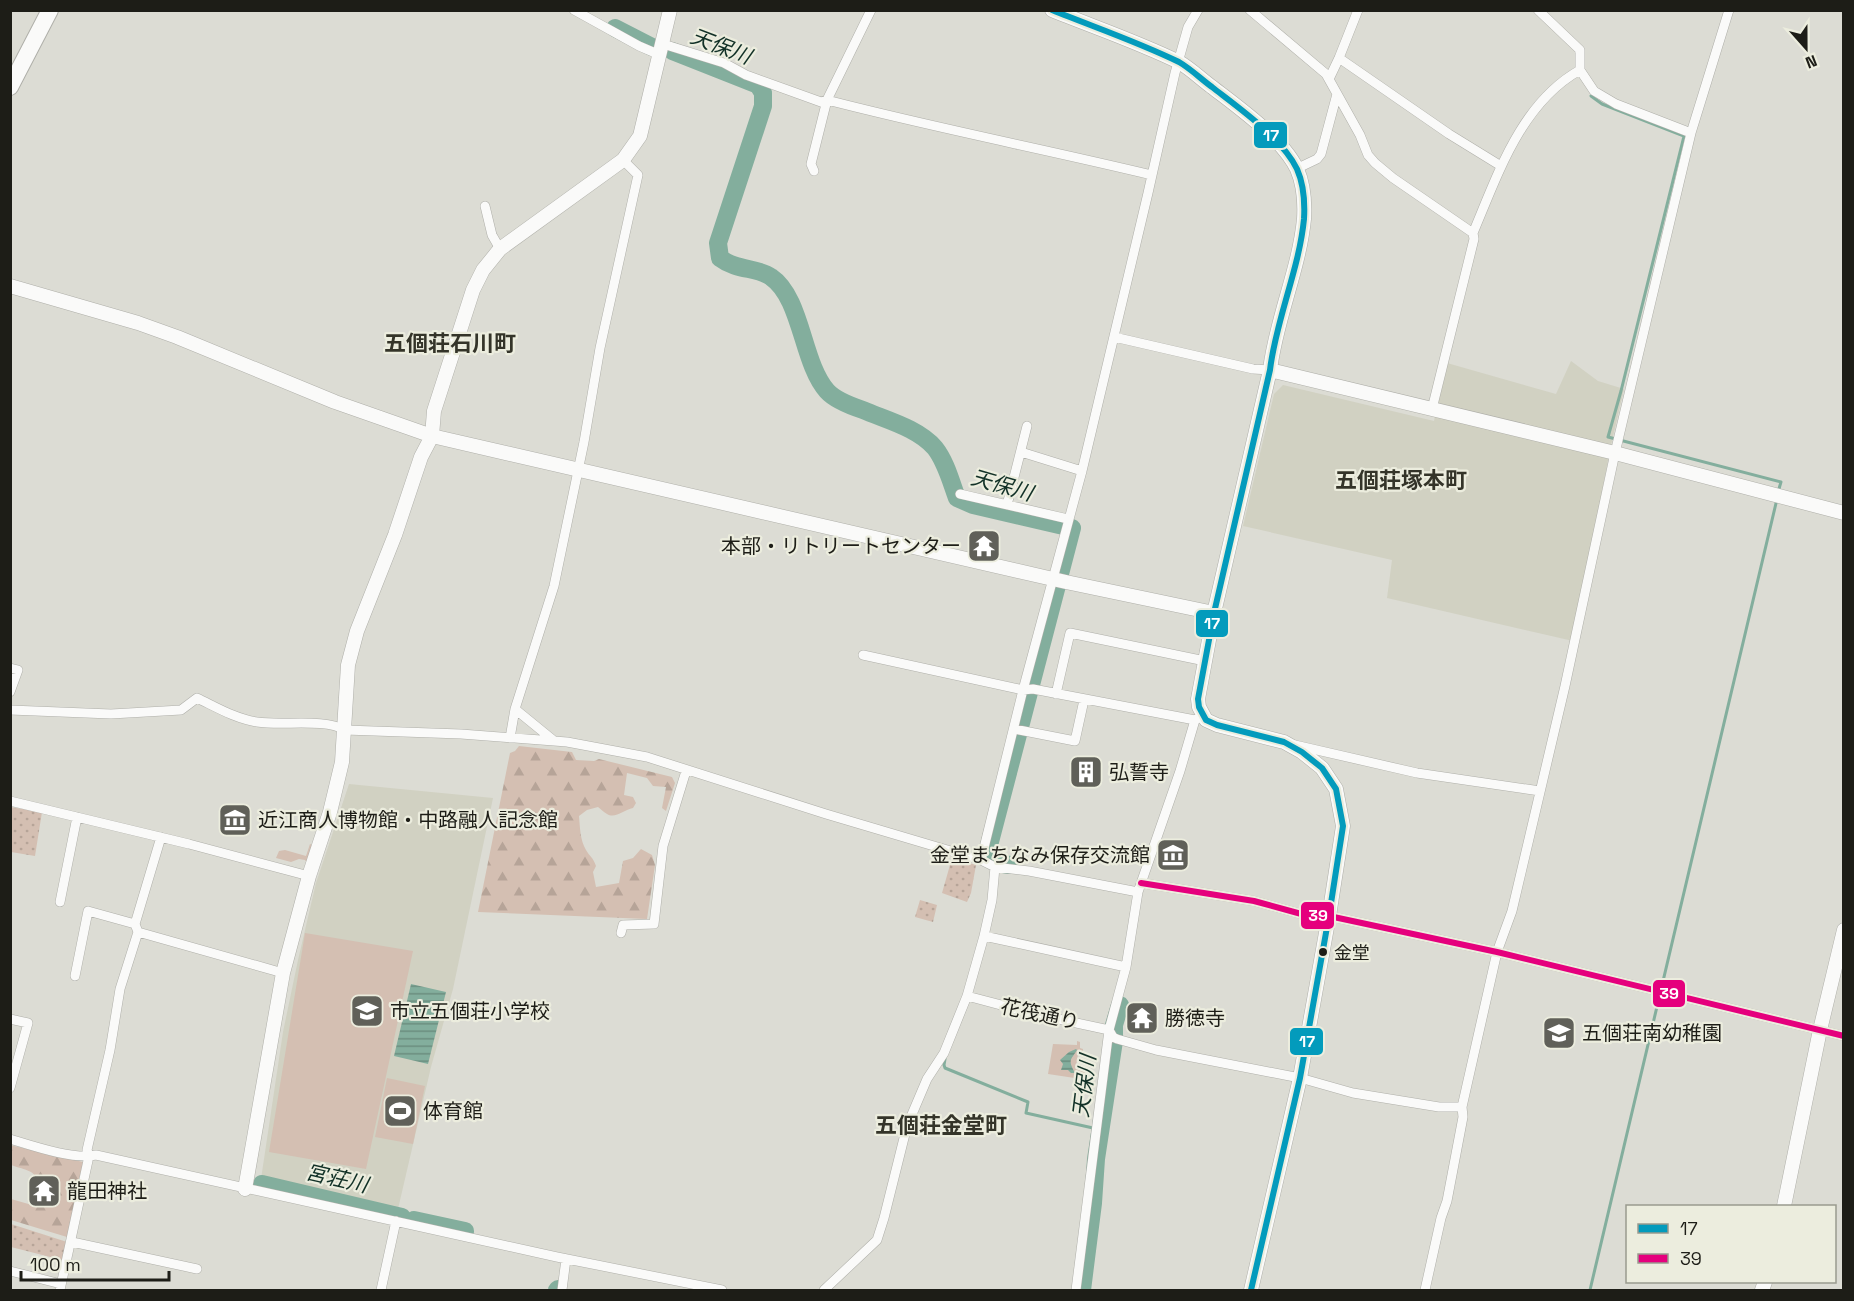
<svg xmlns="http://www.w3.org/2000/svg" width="1854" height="1301" viewBox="0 0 1854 1301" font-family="'Space Grotesk','Noto Sans JP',sans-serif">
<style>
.built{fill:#d1d1c2}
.green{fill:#d4bfb2}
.forest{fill:url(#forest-firs)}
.park{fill:url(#park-dots)}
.water{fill:url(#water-rules)}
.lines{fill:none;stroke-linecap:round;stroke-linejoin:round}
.stream{stroke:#83ae9d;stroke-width:3}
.river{stroke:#83ae9d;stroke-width:18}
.street-casing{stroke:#afafa9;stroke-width:10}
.secondary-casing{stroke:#afafa9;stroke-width:15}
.highway-casing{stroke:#afafa9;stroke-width:18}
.street{stroke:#fafaf9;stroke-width:9}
.secondary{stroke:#fafaf9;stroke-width:14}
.highway{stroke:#fafaf9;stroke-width:16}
.bus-1-casing{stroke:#ecedde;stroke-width:10}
.bus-2-casing{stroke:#ecedde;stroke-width:10}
.bus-1{stroke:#039bbc;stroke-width:6}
.bus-2{stroke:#e5007d;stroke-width:6}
.bus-dot{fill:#1d1d17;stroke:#ecedde;stroke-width:2}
.labels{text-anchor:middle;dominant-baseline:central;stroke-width:4.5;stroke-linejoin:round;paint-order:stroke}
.bus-label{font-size:18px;fill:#1d1d17;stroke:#ecedde;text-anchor:start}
.poi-label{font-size:20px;fill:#1d1d17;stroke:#ecedde;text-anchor:start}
.street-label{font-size:20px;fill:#1d1d17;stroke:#ecedde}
.water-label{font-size:21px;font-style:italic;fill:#123127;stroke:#ecedde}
.quarter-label{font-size:22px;font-weight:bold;fill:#343429;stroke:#ecedde}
.line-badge{stroke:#ecedde;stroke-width:2}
.badge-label{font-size:16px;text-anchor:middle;font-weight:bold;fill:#fff}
</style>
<defs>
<pattern id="forest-firs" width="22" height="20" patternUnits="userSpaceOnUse" patternTransform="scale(1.5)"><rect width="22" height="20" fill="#d4bfb2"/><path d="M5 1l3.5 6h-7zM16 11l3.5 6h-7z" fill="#b6a498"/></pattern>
<pattern id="park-dots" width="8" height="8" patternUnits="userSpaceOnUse" patternTransform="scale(1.5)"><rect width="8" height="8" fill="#d4bfb2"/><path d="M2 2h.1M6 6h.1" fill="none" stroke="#b6a498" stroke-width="1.8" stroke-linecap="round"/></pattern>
<pattern id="water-rules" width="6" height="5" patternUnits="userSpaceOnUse" patternTransform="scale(1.5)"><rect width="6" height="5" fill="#83ae9d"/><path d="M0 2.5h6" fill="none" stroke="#6b8d7f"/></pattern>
</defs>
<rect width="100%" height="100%" fill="#dcdcd4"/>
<path class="built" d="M1571 361 1598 381 1624 389 1611 445 1573 641 1387 598 1392 560 1243 526 1274 394 1283 385 1434 421 1447 363 1556 394Z
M349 784 493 798 453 989 431 1067 398 1209 261 1179 283 1032 298 960 316 883Z"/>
<path class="green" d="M310 844 312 845 307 863 305 860 299 859 291 862 276 858 279 851 285 850 306 856Z
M305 933 413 951 366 1169 269 1152Z
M1077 1041 1080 1042V1048L1083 1049V1054H1078L1076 1066 1088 1068V1080L1048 1074 1053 1044 1077 1045Z
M387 1078 425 1086 413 1144 375 1137Z"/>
<path class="forest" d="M519 746 572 752 576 760 594 761 599 759 672 777 675 783 666 811 662 808 666 787 653 786 647 778 627 773 624 795 633 797 636 803 633 808C624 810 615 819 607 814 603 812 601 809 598 807L587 810 579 816C580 827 580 840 586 850 590 857 593 857 596 866L593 872 596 887 619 883 623 861 633 858 641 849 652 855 655 865 647 919 478 912 510 753 515 751Z
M10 1145 83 1162 67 1237 11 1220V1199L32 1205 40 1182C32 1168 23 1170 11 1165Z"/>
<path class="park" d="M10 807 42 812 35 856 11 852Z
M952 858 976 865 971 893 967 902 942 893Z
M920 900 937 905 933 922 915 917Z
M11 1224 67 1242 62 1260 11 1247Z"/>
<path class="water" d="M411 984 446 992 428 1064 394 1056Z
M1076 1049 1077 1050C1070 1061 1068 1060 1075 1073H1071L1068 1070H1061L1063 1064 1060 1060 1069 1052Z"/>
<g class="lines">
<path class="stream" d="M1591 96 1602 104 1684 136 1621 391 1608 437 1781 482 1778 492
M945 1059 944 1065 945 1068 1028 1102 1026 1113 1093 1128
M1590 1290 1777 499"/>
<path class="river" d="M615 28 652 47
M672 51 758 85 763 93V106L718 243 720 258C737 271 757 267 771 277 802 298 802 363 827 391 835 400 851 406 863 410 886 420 918 428 935 448 946 462 951 482 957 498L973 505 1072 528 986 857 996 863 1010 865
M262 1184 402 1217
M414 1220 465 1231
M557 1290 558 1289
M1082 1290 1093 1203 1096 1159 1114 1041V1025L1120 1005"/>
<defs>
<path id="street" d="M574 10 639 46 660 55
M1250 10 1326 74 1360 135 1368 155 1375 163 1393 178 1473 233
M663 44 724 63 746 75 821 102 827 100C935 128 1044 149 1152 175
M1339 58 1449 134 1501 166
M1580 70 1594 91 1616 104 1691 133
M1329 79 1339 58 1358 10
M1296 169 1317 159 1321 154 1337 94
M814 171 811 164 827 100 871 10
M485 206 492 235 500 249
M1114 337 1253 369 1270 370
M1432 409 1474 239 1473 233C1498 174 1521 103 1580 70V50L1538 10
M1021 452 1082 471
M960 494 1068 519
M1007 505 1027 426
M863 655 1023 690 1033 689 1195 720
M10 668 18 670 10 692
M1056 694 1070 633 1205 661
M515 709 553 740
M10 710 111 714 181 710 197 698C216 707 236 719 257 722 283 726 324 718 345 730L461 734 567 742 647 757 826 814 981 860 995 867 1029 871 1138 892
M1014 729 1075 741 1084 700
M510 738 515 709 554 586 584 442 600 348 638 175 623 160
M1295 745 1417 773 1540 791
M10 801 189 844 309 876
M981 860 1023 690 1082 471 1148 193 1175 73 1188 27 1198 10
M1141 883 1254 901 1305 915 1329 916 1497 952 1844 1036
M60 902 77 817
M138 932 283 973
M621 933 623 925 654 924 663 846 686 771
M984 936 1126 967
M75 976 88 911 135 924
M967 996 1035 1014 1109 1030
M10 1019 28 1023 10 1088
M1109 1030 1113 1037 1117 1039 1156 1050 1300 1078 1353 1093 1439 1107H1462
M10 1139C33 1146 74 1160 96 1155L557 1257 722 1290
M72 1242 197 1269
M10 1271 61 1284
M60 1290 89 1156 87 1150 110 1050 120 989 138 932 135 924 161 837
M381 1290 396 1221
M562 1290 566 1259
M824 1290 877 1240 884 1218 907 1126 927 1079 944 1053 967 996 984 936 992 900 995 867
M1076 1290 1109 1030 1126 967 1138 892 1180 771 1195 720 1203 716
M1425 1290 1441 1218 1447 1201 1463 1117 1462 1107 1497 952 1512 911 1565 686 1615 453 1691 133 1729 10"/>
<path id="secondary" d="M1052 10C1094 27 1138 42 1179 62 1191 69 1201 79 1212 87 1239 108 1282 138 1297 169 1304 185 1305 202 1304 219 1299 270 1276 319 1270 370L1214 613 1198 699 1199 707 1206 720 1217 725 1284 742 1302 752 1322 768 1336 789 1343 826 1329 916 1300 1078 1251 1290
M10 286 138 323 177 337 335 402 432 436 1066 582 1214 613
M1270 370 1615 453 1844 513
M245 1189 283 973 309 876 330 812 342 762 348 665 357 631 395 535 421 457 432 436 434 411 473 290 483 270 500 249 623 160 640 136 670 10
M1784 1206 1820 1030 1844 930
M1762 1290 1765 1282"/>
<path id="highway" d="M10 87 50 10"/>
</defs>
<use href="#street" class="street-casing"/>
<use href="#secondary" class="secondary-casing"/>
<use href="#highway" class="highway-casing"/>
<use href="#street" class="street"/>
<use href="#secondary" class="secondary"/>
<use href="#highway" class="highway"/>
<defs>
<path id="bus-1" d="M1052 10C1094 27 1138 42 1179 62 1191 69 1201 79 1212 87 1239 108 1282 138 1297 169 1304 185 1305 202 1304 219 1299 270 1276 319 1270 370L1214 613 1198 699 1199 707 1206 720 1217 725 1284 742 1302 752 1322 768 1336 789 1343 826 1329 916 1300 1078 1251 1290"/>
<path id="bus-2" d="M1141 883 1254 901 1305 915 1329 916 1497 952 1844 1036"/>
</defs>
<use href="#bus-1" class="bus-1-casing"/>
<use href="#bus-2" class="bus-2-casing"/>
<use href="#bus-1" class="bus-1"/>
<use href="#bus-2" class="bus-2"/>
</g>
<defs>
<symbol id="temple-square" viewBox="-11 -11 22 22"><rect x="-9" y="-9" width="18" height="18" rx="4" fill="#606059" stroke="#ecedde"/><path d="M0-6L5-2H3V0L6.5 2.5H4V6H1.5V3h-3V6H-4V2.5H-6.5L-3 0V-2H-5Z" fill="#fff"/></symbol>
<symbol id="building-square" viewBox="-11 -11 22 22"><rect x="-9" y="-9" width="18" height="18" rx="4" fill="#606059" stroke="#ecedde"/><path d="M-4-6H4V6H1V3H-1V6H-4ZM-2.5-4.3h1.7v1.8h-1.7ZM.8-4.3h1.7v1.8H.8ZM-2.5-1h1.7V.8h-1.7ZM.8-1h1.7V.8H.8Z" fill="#fff"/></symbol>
<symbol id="museum-square" viewBox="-11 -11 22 22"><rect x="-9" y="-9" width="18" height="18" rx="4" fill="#606059" stroke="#ecedde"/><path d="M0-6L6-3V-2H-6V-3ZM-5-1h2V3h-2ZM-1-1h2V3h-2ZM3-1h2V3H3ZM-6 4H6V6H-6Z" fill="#fff"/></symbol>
<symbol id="school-square" viewBox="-11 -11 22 22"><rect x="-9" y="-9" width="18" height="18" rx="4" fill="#606059" stroke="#ecedde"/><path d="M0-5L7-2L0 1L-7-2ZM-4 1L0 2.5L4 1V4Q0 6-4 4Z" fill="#fff"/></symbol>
<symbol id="stadium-square" viewBox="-11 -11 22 22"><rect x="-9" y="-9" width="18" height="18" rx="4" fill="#606059" stroke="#ecedde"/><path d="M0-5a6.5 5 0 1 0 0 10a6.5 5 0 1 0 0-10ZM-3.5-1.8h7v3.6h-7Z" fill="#fff"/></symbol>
</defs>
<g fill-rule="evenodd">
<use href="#temple-square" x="965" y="527" width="38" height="38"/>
<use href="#building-square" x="1067" y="753" width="38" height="38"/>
<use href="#museum-square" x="216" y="801" width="38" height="38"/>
<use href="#museum-square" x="1154" y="836" width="38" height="38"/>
<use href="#school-square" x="348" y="992" width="38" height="38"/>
<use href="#temple-square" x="1123" y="999" width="38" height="38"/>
<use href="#school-square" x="1540" y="1014" width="38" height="38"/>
<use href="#stadium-square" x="381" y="1092" width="38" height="38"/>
<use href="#temple-square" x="25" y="1172" width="38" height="38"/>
</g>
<circle class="bus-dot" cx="1323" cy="952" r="5"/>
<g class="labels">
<g class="bus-label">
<text x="1334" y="952">金堂</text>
</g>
<g class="poi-label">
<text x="961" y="546" text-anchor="end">本部・リトリートセンター</text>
<text x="1109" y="772">弘誓寺</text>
<text x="258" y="820">近江商人博物館・中路融人記念館</text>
<text x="1150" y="855" text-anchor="end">金堂まちなみ保存交流館</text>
<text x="390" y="1011">市立五個荘小学校</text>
<text x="1165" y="1018">勝徳寺</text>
<text x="1582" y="1033">五個荘南幼稚園</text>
<text x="423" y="1111">体育館</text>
<text x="67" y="1191">龍田神社</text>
</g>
<g class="street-label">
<text transform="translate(1040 1014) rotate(12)">花筏通り</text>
</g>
<g class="water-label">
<text transform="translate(721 46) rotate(21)">天保川</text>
<text transform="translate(1002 485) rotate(16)">天保川</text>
<text transform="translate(1084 1086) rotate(-83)">天保川</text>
<text transform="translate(337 1178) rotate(13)">宮荘川</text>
</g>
<g class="quarter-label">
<text x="450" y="343">五個荘石川町</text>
<text x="1401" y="480">五個荘塚本町</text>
<text x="941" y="1125">五個荘金堂町</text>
</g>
</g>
<g class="line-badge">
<rect x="1253" y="121" width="35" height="28" rx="6" fill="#039bbc"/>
<rect x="1195" y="609" width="34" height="29" rx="6" fill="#039bbc"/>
<rect x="1300" y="901" width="35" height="29" rx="6" fill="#e5007d"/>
<rect x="1652" y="979" width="34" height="29" rx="6" fill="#e5007d"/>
<rect x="1289" y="1027" width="35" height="29" rx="6" fill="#039bbc"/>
</g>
<g class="badge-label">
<text x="1271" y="141">17</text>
<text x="1212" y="629">17</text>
<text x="1318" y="921">39</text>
<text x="1669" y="999">39</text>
<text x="1307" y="1047">17</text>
</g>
<rect width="1854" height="1301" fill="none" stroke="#1d1d17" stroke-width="24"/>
<rect x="1626" y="1205" width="210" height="78" fill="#ecedde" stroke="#999a8e" stroke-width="1.5"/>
<rect x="1638" y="1224" width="30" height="9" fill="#039bbc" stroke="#999a8e" stroke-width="1.5"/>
<text x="1680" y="1235" font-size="18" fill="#1d1d17">17</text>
<rect x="1638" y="1254" width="30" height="9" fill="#e5007d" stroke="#999a8e" stroke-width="1.5"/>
<text x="1680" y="1265" font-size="18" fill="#1d1d17">39</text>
<g transform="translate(1806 48) rotate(159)" stroke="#ecedde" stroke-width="4.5" paint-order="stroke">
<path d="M0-4.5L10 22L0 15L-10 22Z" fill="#1d1d17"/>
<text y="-9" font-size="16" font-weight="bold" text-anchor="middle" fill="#1d1d17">N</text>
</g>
<path d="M21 1271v9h148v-9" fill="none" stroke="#1d1d17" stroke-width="3"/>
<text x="30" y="1271" font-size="18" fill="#1d1d17" stroke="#ecedde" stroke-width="4.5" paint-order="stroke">100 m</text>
</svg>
